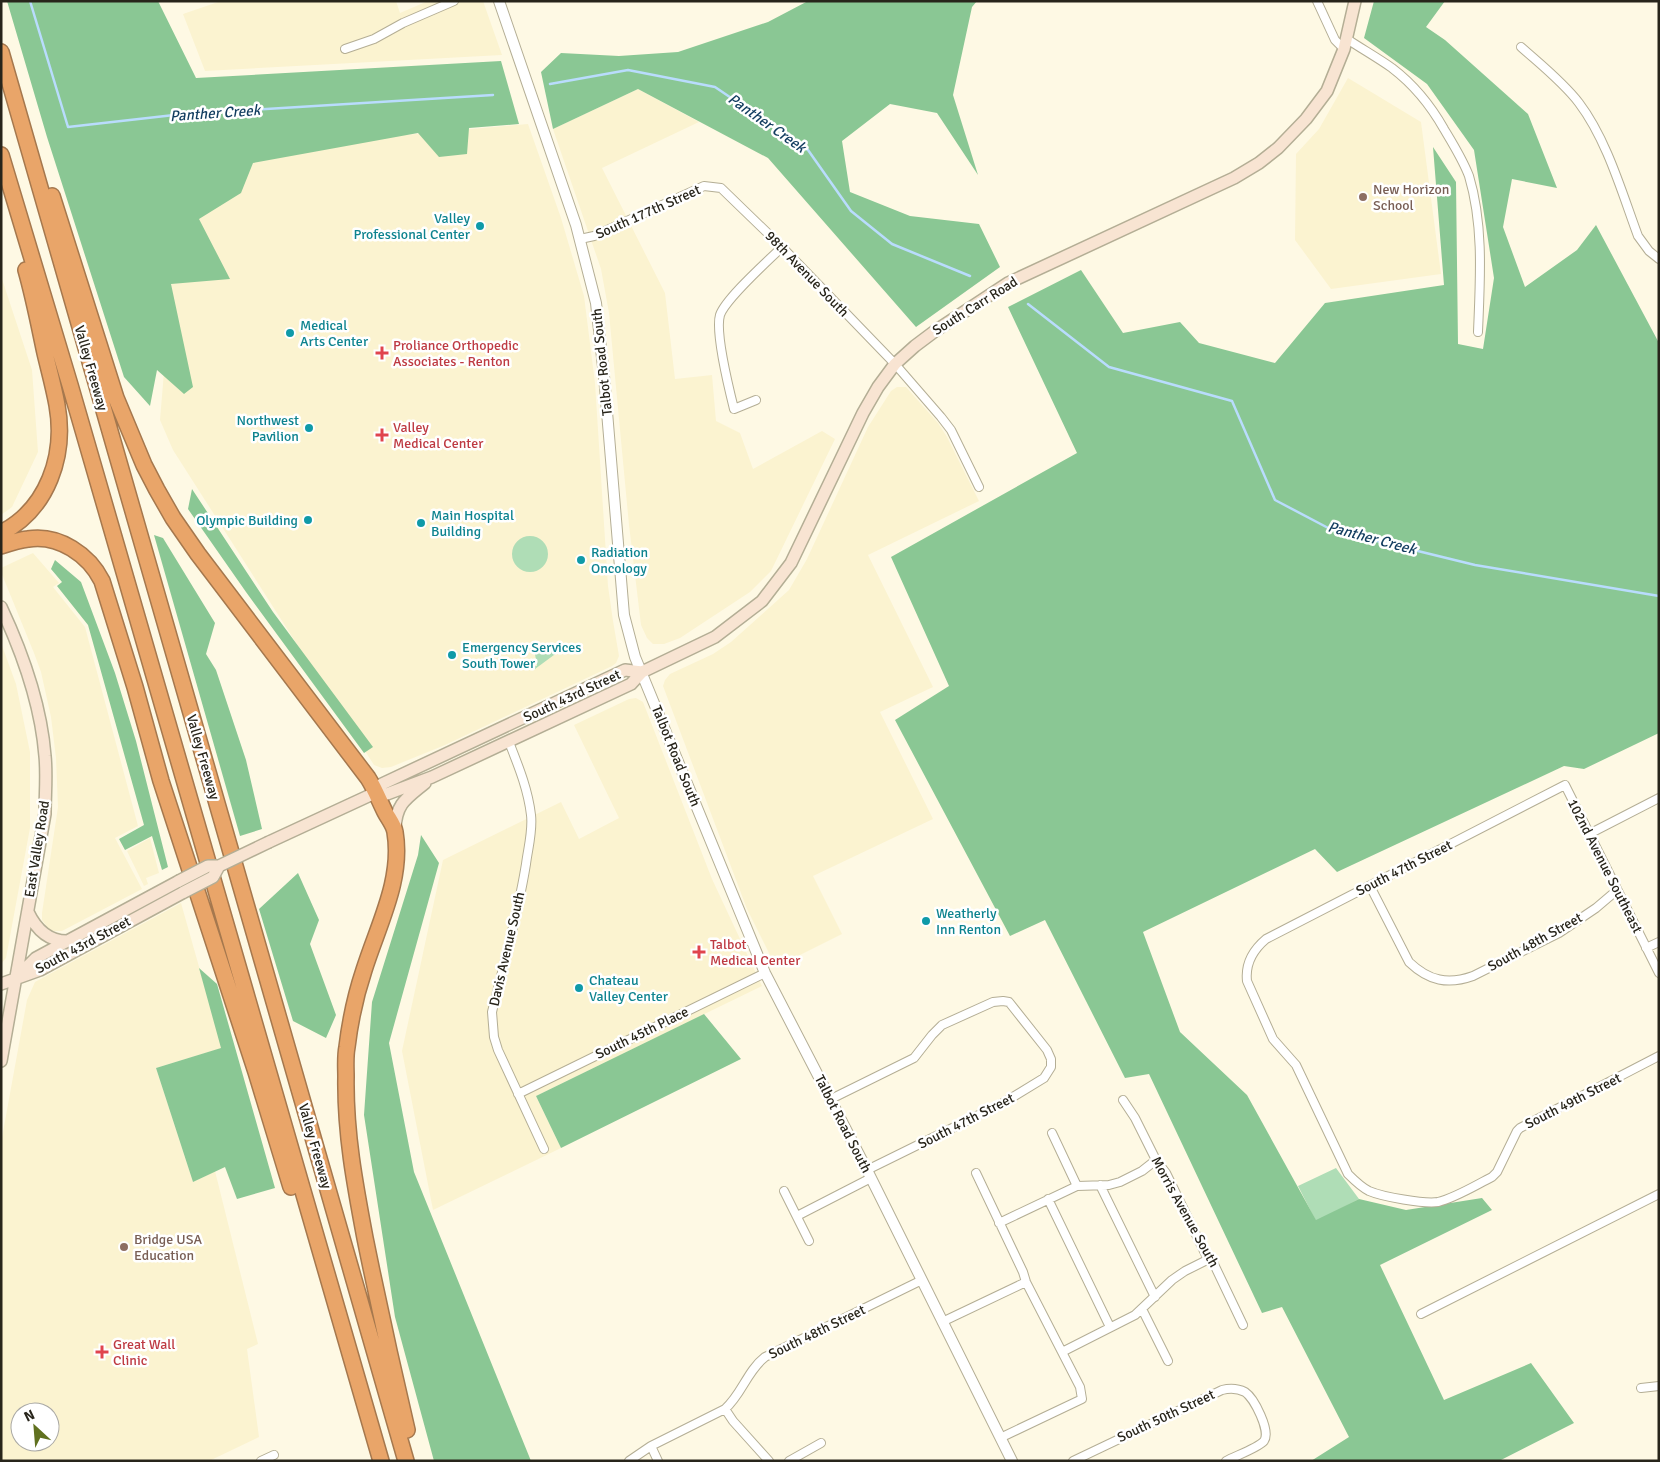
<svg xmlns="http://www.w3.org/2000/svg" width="1660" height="1462" viewBox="0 0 1660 1462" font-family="Signika,sans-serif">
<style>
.built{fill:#fbf3d0;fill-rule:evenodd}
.green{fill:#afddb6}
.forest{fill:#8ac794}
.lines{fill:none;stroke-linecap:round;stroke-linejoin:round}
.stream{stroke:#b9dcfd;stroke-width:2.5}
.minor-casing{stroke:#b4ae95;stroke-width:10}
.tertiary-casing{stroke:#b4ae95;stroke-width:12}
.secondary-casing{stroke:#b4ae95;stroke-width:14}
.motorway-casing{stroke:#a5784e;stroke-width:18}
.minor{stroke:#fff;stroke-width:8}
.tertiary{stroke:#fff;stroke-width:10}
.secondary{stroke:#f8e4d2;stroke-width:11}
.motorway{stroke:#e9a569;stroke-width:15}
.secondary-bridge-casing{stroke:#b4ae95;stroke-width:14;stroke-linecap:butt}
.secondary-bridge{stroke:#f8e4d2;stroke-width:11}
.education-dot{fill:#8d6e63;stroke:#fff;stroke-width:2}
.culture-dot{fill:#0f9aa8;stroke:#fff;stroke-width:2}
.health-dot{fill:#e0444e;stroke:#fff;stroke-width:2}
.labels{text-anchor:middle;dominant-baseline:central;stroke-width:5;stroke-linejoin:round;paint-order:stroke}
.education-label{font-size:14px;fill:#785e54;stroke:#fff;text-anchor:start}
.street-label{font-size:14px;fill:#28251b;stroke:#fff}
.culture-label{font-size:14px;fill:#0d838f;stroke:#fff;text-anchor:start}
.health-label{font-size:14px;fill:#be3a42;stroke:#fff;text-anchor:start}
.water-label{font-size:15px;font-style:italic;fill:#113c5f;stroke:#fff}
</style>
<rect width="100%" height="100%" fill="#fef9e4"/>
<path class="built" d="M221 1H396L400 13 428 1H483L502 55 205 71 183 14Z
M1348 78 1421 122 1441 274 1331 289 1295 240 1296 154 1319 129Z
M638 89 699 122 602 168 665 293 675 379 712 375 716 421 740 433 753 469 822 431 835 439 771 571 750 592 680 638 664 644H653L647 638 641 625 629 525 609 313 601 269 553 129Z
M528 124 561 218 584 296 595 383 608 586 613 621 619 656 616 663 612 666 445 745 391 767 382 768 374 765 173 450 160 420 182 155Z
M1 276 32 370 38 452 12 507 1 515Z
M897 387H906L938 423 947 437 979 501 868 555 933 687 880 712 933 819 813 876 842 934 776 967 747 909 663 686 665 680 670 674 713 654 731 642 789 590 807 559 868 427 891 391Z
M33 553 59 583 53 587 85 627 138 826 115 838 142 889 62 931H52L48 928 42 920V913L58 807 56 758 51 717 41 672 34 653 1 572V568Z
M1 643 16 684 30 752V828L6 958 1 964Z
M636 698 643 702 712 879 762 986 536 1096 561 1148 433 1210 402 1051 443 860 561 802 579 839 619 818 574 725 629 699Z
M150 838 159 873 146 878 148 884 144 886 127 851Z
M181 903 222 1048 156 1068 193 1182 215 1171 258 1344 247 1349 259 1437 209 1461H1V1143L27 1000 35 982ZM20 1412H50V1442H20Z"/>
<path class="green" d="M512 554a18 18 0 1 1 36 0a18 18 0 1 1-36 0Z
M555 646 558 652 535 669V666H537L535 654 528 650V648Z
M1336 1168 1359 1199 1316 1221 1298 1186Z"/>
<path class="forest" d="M7 1H158L196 78 501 61 519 124 469 128 467 154 439 157 418 133 253 163 241 193 199 219 230 279 171 284 193 387 184 394 157 370 150 406 124 377 47 137Z
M808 1H977L972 7 953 95 978 175 937 113 890 104 842 141 850 192 910 216 979 224 1000 267 916 327 768 158 638 89 553 129 541 72 561 53 619 56 678 52 768 22Z
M1374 1H1445L1426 27 1445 40 1528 114 1557 188 1512 179 1503 227 1525 287 1577 250 1596 225 1659 343V733L1584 769 1564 766 1337 872 1315 849 1143 932 1180 1032 1247 1095 1316 1220 1359 1199 1406 1210 1482 1198 1492 1210 1380 1265 1444 1400 1531 1363 1574 1423 1499 1461H1311L1349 1437 1282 1307 1262 1313 1149 1074 1125 1078 1045 920 1010 936 895 720 949 686 891 557 1077 453 1008 307 1081 270 1123 333 1180 322 1199 343 1275 363 1325 303 1444 285 1433 147 1456 182 1458 344 1483 349 1494 278 1474 150 1427 84 1364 38Z
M192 489 273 612 373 747 364 753 246 592 188 509Z
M154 535 163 538 215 623 206 654 216 670 246 760 262 829 240 836Z
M55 560 81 582 115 673 136 741 168 867 162 870 152 836 125 850 119 839 144 825 88 625 57 586 62 582 51 569Z
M421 835 439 863 389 1043 414 1172 531 1461H434L395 1317 364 1115 372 1002 418 855Z
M298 873 319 920 310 944 336 1015 326 1038 293 1021 259 909Z
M199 968 217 984 275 1188 237 1199 225 1167 193 1182 156 1068 221 1048Z
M704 1014 741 1059 561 1148 536 1096Z"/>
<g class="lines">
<path class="stream" d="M30 1 68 127 183 114 493 95
M550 84 628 70 715 87 808 150 851 211 892 244 970 276
M1028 304 1109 367 1232 401 1275 500 1332 530 1475 565 1659 596"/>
<defs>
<path id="minor" d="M1317 1 1335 40 1344 49
M1347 39C1362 49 1378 58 1392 68 1413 84 1431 106 1444 129 1453 144 1463 160 1469 176 1484 226 1480 281 1478 332
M1521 47C1540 64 1563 82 1579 103 1607 140 1622 193 1638 236L1649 251 1659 259
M345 49 374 39 403 23 454 1
M580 239 594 236 704 186 721 188 782 247 895 364 941 417 951 430 979 487
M756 400 734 409C729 389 715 332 720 315 726 298 768 261 782 247
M509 742C518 765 528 789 531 815 533 831 528 848 526 864 518 914 504 963 492 1012L494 1037 498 1050 544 1149
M1589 834 1659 798
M1370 886 1409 962C1429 981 1448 985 1473 976L1559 933 1596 908 1616 891
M1646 948 1659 942
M1659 973 1565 785 1266 939C1253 950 1245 963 1247 981L1273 1039 1296 1065 1348 1174C1354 1180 1361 1187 1369 1191 1383 1197 1424 1204 1438 1202 1455 1198 1476 1185 1492 1177L1497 1172 1517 1131 1520 1128 1659 1056
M518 1094 765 973
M831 1099 914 1058 932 1035 942 1025 993 1002 1003 1001 1009 1002 1047 1050 1051 1059V1067L1044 1078 1003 1103 867 1170
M1123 1100 1135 1118 1156 1160 1166 1173 1205 1253 1211 1258 1243 1325
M1052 1133 1077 1186
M976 1173 1023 1272 1026 1282 1080 1387 1082 1399 1000 1438
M1100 1185 1155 1297
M784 1191 809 1241
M1048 1199 1110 1327
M797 1216 871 1178
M999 1223 1077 1186 1109 1185 1120 1182 1142 1171 1156 1160
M1142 1309 1168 1361
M1421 1314 1659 1194
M942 1322 1026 1282
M1062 1352 1135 1315 1172 1280 1185 1271 1211 1258
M1641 1388 1659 1386
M725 1409 733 1421 769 1461
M651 1446 658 1461
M261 1461 274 1455
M629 1461 651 1446 725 1409C742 1394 747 1371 765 1357L922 1280
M789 1461 821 1443
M1073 1461 1222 1390C1230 1388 1237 1388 1245 1392 1254 1398 1271 1431 1264 1441 1258 1448 1235 1456 1226 1461"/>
<path id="tertiary" d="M499 1 576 225 596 303 604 376 624 615 635 657 765 973 867 1170 1012 1461"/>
<path id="secondary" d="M1 607C23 654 41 704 45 756 47 775 45 795 45 814L1 1061
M377 792 387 794 432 777 631 684 642 672 715 637 762 601 791 563 863 413 878 387 895 364 915 346 935 331 1008 283 1234 178 1259 163 1278 148 1306 119 1327 91 1344 49 1355 1
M395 829C396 803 407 798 425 783
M269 842 377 792 382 784 625 670 642 672
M28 912C36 929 48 942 69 941
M20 974 36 958 179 881
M1 984 40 970 184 892"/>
<path id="motorway" d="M1 52 406 1461
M1 155 70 385 381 1461
M52 196 116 398 144 465 157 490 173 518 198 554 368 778C375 789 379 800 385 812 388 818 394 825 395 832 403 880 378 925 364 970 356 994 350 1022 347 1047 345 1057 346 1068 346 1077 345 1132 355 1185 365 1238 378 1302 392 1366 407 1430
M1 533C48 509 66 455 57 405 54 388 49 370 45 353 39 325 34 298 26 270
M1 546C10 543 19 540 28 539 59 534 89 555 102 581L135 687 161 781 256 1072 291 1187"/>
</defs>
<use href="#minor" class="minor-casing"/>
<use href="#tertiary" class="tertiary-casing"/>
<use href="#secondary" class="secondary-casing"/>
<use href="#motorway" class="motorway-casing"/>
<use href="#minor" class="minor"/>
<use href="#tertiary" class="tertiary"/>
<use href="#secondary" class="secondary"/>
<use href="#motorway" class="motorway"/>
<defs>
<path id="secondary-bridge" d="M179 881 208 866H219L269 842
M184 892 213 877 219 866"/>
</defs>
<use href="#secondary-bridge" class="secondary-bridge-casing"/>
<use href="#secondary-bridge" class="secondary-bridge"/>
</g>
<g class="education-dot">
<circle cx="1363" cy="197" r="5"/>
<circle cx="124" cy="1247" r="5"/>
</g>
<g class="culture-dot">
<circle cx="480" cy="226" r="5"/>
<circle cx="290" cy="333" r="5"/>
<circle cx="309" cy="428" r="5"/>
<circle cx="308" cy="520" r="5"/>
<circle cx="421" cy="523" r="5"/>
<circle cx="581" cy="560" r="5"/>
<circle cx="452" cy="655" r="5"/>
<circle cx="926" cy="921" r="5"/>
<circle cx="579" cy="988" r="5"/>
</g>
<g class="health-dot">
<path d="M379.5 345.5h5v5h5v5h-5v5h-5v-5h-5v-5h5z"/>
<path d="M379.5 427.5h5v5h5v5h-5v5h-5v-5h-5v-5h5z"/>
<path d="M696.5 944.5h5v5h5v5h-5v5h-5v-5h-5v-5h5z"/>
<path d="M99.5 1344.5h5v5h5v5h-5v5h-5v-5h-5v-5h5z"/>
</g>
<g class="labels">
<g class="education-label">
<text x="1373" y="189">New Horizon<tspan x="1373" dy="16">School</tspan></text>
<text x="134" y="1239">Bridge USA<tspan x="134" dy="16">Education</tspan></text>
</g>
<g class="street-label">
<text transform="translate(648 212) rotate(-24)">South 177th Street</text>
<text transform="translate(807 274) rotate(46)">98th Avenue South</text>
<text transform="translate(975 306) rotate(-32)">South Carr Road</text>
<text transform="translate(602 362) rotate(-96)">Talbot Road South</text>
<text transform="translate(91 368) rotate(74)">Valley Freeway</text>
<text transform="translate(572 696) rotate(-25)">South 43rd Street</text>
<text transform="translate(676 756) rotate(68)">Talbot Road South</text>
<text transform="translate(203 757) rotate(74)">Valley Freeway</text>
<text transform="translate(37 849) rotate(-81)">East Valley Road</text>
<text transform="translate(1605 866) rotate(63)">102nd Avenue Southeast</text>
<text transform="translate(1404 868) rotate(-27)">South 47th Street</text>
<text transform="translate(1535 942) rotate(-29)">South 48th Street</text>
<text transform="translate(83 945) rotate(-28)">South 43rd Street</text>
<text transform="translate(507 949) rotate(-77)">Davis Avenue South</text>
<text transform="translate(642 1033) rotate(-26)">South 45th Place</text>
<text transform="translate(1573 1101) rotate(-27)">South 49th Street</text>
<text transform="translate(966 1121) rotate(-27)">South 47th Street</text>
<text transform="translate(843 1124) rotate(63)">Talbot Road South</text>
<text transform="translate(315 1146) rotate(74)">Valley Freeway</text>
<text transform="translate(1185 1212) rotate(61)">Morris Avenue South</text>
<text transform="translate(817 1332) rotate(-26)">South 48th Street</text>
<text transform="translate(1166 1416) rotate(-25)">South 50th Street</text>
</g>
<g class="culture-label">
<text x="470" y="218" text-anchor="end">Valley<tspan x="470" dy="16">Professional Center</tspan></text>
<text x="300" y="325">Medical<tspan x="300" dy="16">Arts Center</tspan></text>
<text x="299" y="420" text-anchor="end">Northwest<tspan x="299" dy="16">Pavilion</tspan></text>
<text x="431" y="515">Main Hospital<tspan x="431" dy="16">Building</tspan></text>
<text x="298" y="520" text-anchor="end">Olympic Building</text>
<text x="591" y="552">Radiation<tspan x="591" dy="16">Oncology</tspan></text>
<text x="462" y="647">Emergency Services<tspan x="462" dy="16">South Tower</tspan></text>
<text x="936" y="913">Weatherly<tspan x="936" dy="16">Inn Renton</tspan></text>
<text x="589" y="980">Chateau<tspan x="589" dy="16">Valley Center</tspan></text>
</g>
<g class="health-label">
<text x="393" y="345">Proliance Orthopedic<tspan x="393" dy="16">Associates - Renton</tspan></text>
<text x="393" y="427">Valley<tspan x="393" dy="16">Medical Center</tspan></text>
<text x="710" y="944">Talbot<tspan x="710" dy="16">Medical Center</tspan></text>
<text x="113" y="1344">Great Wall<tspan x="113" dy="16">Clinic</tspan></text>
</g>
<g class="water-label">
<text transform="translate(215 113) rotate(-4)">Panther Creek</text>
<text transform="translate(767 123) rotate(35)">Panther Creek</text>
<text transform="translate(1372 538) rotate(15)">Panther Creek</text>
</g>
</g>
<rect width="1660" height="1462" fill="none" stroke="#28251b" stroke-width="5"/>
<g transform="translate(35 1427) rotate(334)"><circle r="24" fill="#ffffff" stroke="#a9a8a4"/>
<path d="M0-4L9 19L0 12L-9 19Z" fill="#60711f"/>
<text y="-8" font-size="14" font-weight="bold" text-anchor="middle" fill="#28251b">N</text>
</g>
</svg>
